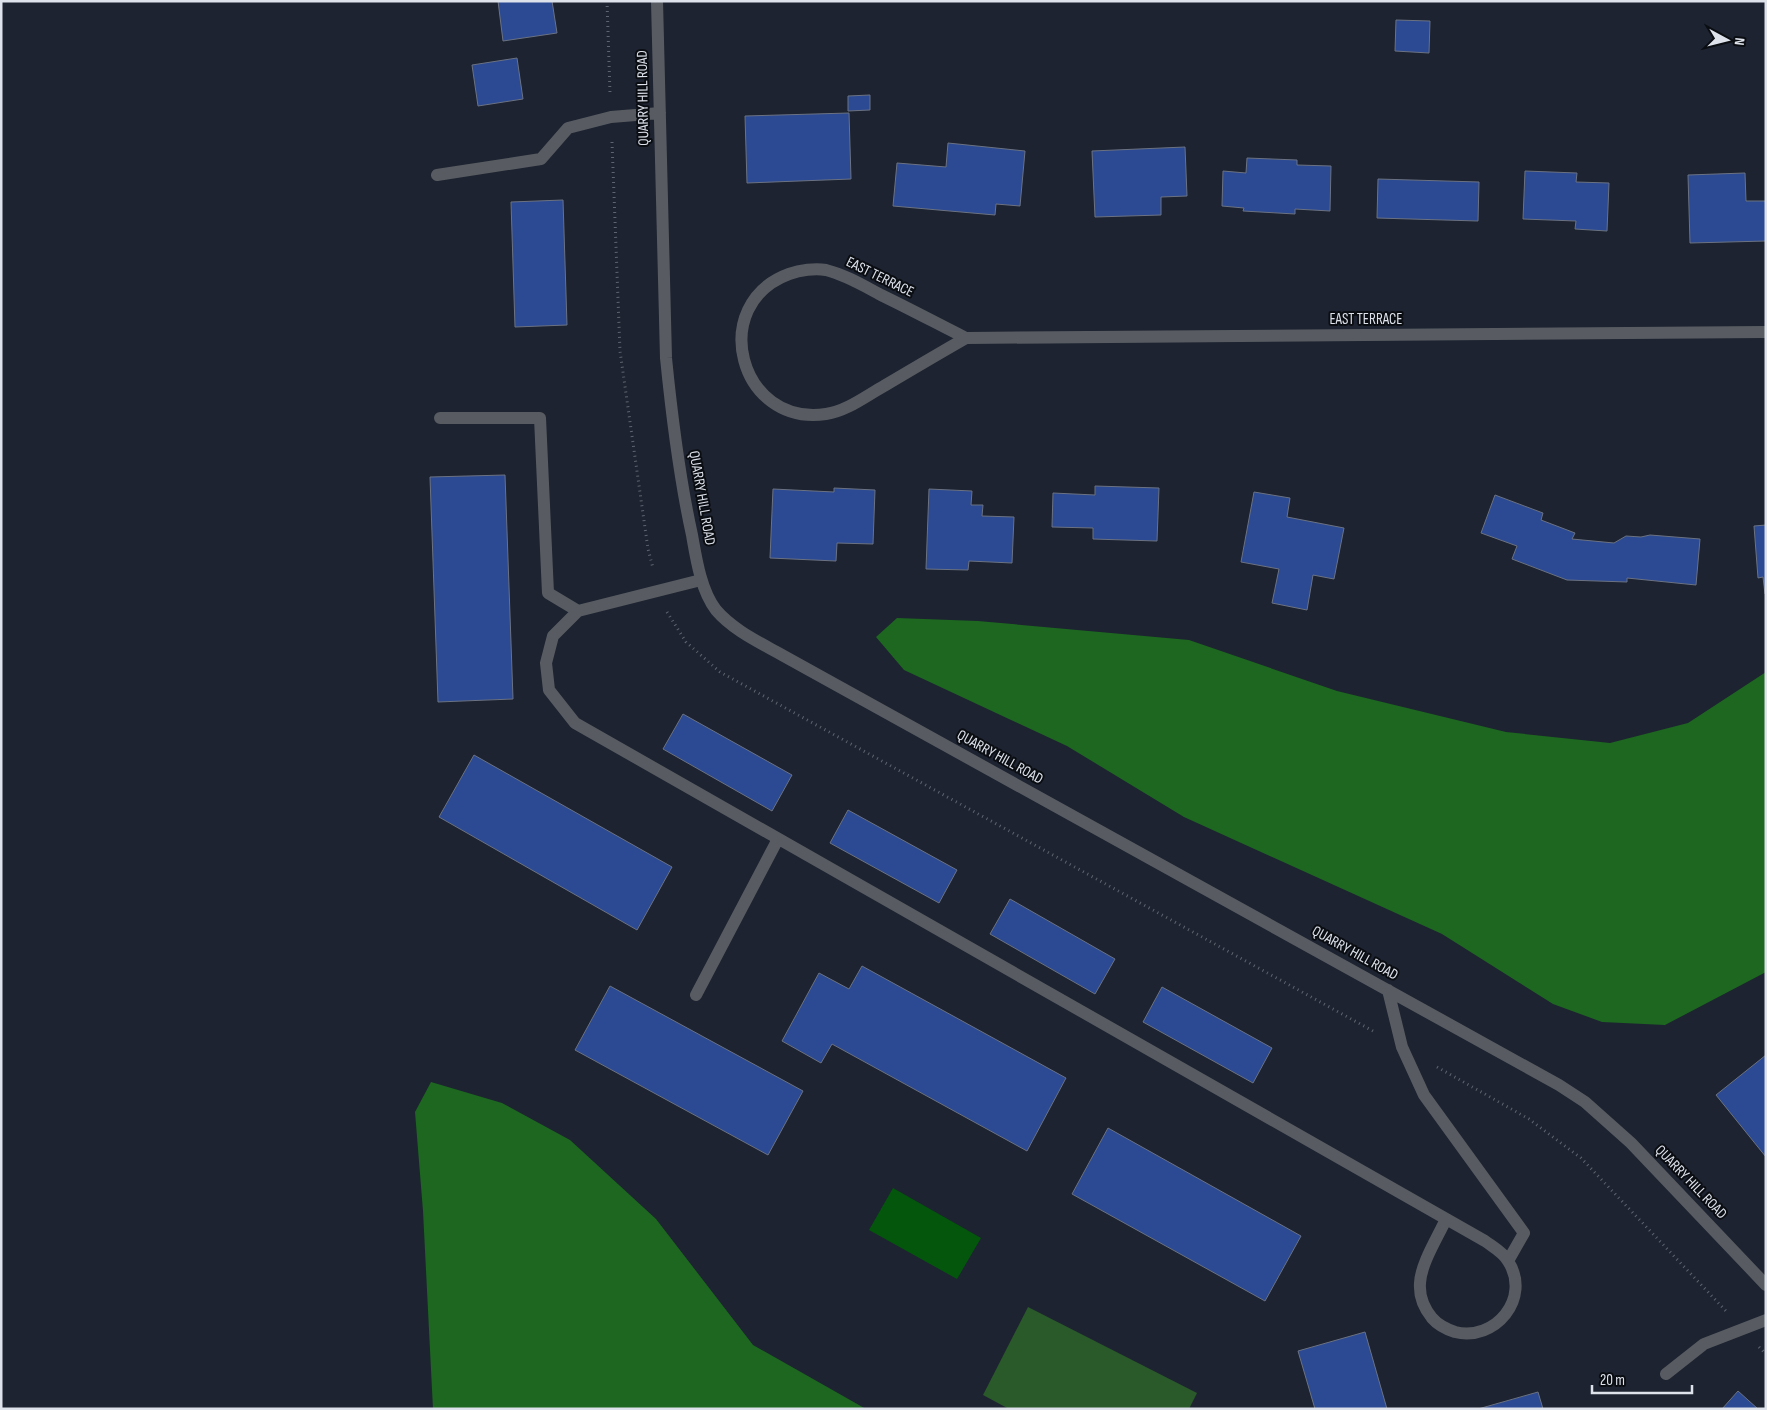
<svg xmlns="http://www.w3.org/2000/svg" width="1767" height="1410" viewBox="0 0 1767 1410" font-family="'Sofia Sans Condensed',sans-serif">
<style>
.green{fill:#2a592a}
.forest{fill:#1d6720}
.water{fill:#03560c}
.building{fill:#2b4a93;stroke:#6b7282}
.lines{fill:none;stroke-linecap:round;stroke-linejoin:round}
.path{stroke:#5f6570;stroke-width:3;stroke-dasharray:1 4;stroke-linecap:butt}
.minor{stroke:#585c62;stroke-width:12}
.labels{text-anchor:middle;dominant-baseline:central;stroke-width:4;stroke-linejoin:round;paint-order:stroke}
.street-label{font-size:15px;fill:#dee2eb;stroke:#0a0d12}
</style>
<rect width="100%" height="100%" fill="#1d2330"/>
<path class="green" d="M1028 1307 1197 1393 1189 1409H1009L983 1395Z"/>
<path class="forest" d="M897 618 978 621 1189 640 1337 691 1506 732 1610 743 1688 723 1766 672V972L1665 1025 1602 1022 1553 1004 1442 934 1184 817 1067 746 904 670 876 637Z
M431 1082 502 1103 570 1140 656 1219 753 1345 866 1409H433L423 1211 415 1112Z"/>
<path class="water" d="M893 1188 981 1238 957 1279 869 1230Z"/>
<path class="building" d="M498 1H552L557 33 503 41Z
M1396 20 1430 21 1429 53 1395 51Z
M517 58 523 99 478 106 472 65Z
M870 95V110L848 111V96Z
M849 113 851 179 747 183 745 116Z
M948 143 1025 151 1020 206 996 204 995 215 893 206 897 163 946 167Z
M1185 147 1187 196 1161 197V215L1095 217 1092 151Z
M1247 158 1297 160V165L1331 166 1330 211 1295 209V214L1243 211 1244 208 1222 206 1223 171 1246 173Z
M1525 171 1577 173 1576 182 1609 183 1607 231 1575 229 1576 221 1523 219Z
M1745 173 1746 201H1766V241L1690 243 1688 175Z
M1378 179 1479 182 1478 221 1377 218Z
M563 200 567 325 515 327 511 202Z
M505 475 513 699 438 702 430 477Z
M1095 486 1159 488 1157 541 1093 539V528L1052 527 1053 493 1095 495Z
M834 488 875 490 873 544 837 543 836 561 770 558 773 489 834 492Z
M929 489 972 491 971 505H983L982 516 1014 517 1012 563 969 561 968 570 926 569Z
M1254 492 1290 498 1287 517 1344 528 1334 579 1313 575 1307 610 1272 603 1279 569 1241 562Z
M1495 495 1543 513 1541 520 1575 533 1572 539 1614 543 1626 536 1641 537 1650 535 1700 539 1696 585 1627 578V582L1567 580 1512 559 1517 546 1481 533Z
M1766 525V594H1765L1763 577 1758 578 1754 526Z
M683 714 792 775 772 811 663 749Z
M474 755 672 867 637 930 439 817Z
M848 810 957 870 939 903 830 843Z
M1010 899 1115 959 1095 994 990 934Z
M862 966 1066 1078 1027 1151 832 1044 821 1063 782 1041 819 973 849 989Z
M610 986 803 1091 768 1155 575 1050Z
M1162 987 1272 1048 1253 1083 1143 1022Z
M1766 1055V1157L1716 1095Z
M1108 1128 1301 1236 1265 1301 1072 1194Z
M1365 1332 1387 1409H1315L1298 1351Z
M1738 1391 1758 1409H1722Z
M1538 1392 1543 1409H1478Z"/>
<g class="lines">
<path class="path" d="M607 1 610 93
M612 142 620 351 648 549 653 568
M667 612 686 642 720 672 1373 1031
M1437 1067 1529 1119 1581 1158 1726 1311
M1759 1347 1766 1354"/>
<path class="minor" d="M657 1 666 358C672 418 679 476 692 535 696 558 701 591 716 610 733 630 759 642 782 655L1559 1085 1585 1102 1631 1143 1766 1285
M437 175 541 159 568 128 611 117 660 113
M966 338C938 354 911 370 884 386 866 396 847 411 826 414 739 427 707 304 789 274 800 270 815 268 826 270 846 275 864 286 881 295 910 309 938 324 966 338L1766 332
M440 418H540L548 593 578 611
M701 580 578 611 553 636 546 663 549 690 575 723 1485 1241C1493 1247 1503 1252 1508 1261 1532 1298 1495 1342 1455 1332 1446 1329 1438 1325 1432 1318 1424 1308 1419 1296 1420 1283 1421 1263 1438 1237 1446 1219
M1388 990 1402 1047 1424 1095 1524 1233 1508 1261
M696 995 778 839
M1666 1374 1704 1344 1766 1320"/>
</g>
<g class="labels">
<g class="street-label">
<text transform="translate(643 98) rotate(-91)">QUARRY HILL ROAD</text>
<text transform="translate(880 277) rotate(26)">EAST TERRACE</text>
<text x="1366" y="319">EAST TERRACE</text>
<text transform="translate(702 498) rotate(80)">QUARRY HILL ROAD</text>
<text transform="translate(1000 757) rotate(29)">QUARRY HILL ROAD</text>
<text transform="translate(1355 953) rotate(29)">QUARRY HILL ROAD</text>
<text transform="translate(1691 1182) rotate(46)">QUARRY HILL ROAD</text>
</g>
</g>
<rect width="1767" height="1410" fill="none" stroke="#dee2eb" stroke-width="5"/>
<g transform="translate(1727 40) rotate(97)" stroke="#0a0d12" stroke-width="4" paint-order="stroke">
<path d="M0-4L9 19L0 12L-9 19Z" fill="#dee2eb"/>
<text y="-8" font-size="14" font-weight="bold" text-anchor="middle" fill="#dee2eb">N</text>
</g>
<path d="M1592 1385v8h100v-8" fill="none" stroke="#dee2eb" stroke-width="2.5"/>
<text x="1600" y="1385" font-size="15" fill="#dee2eb" stroke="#0a0d12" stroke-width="4" paint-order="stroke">20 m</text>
</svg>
